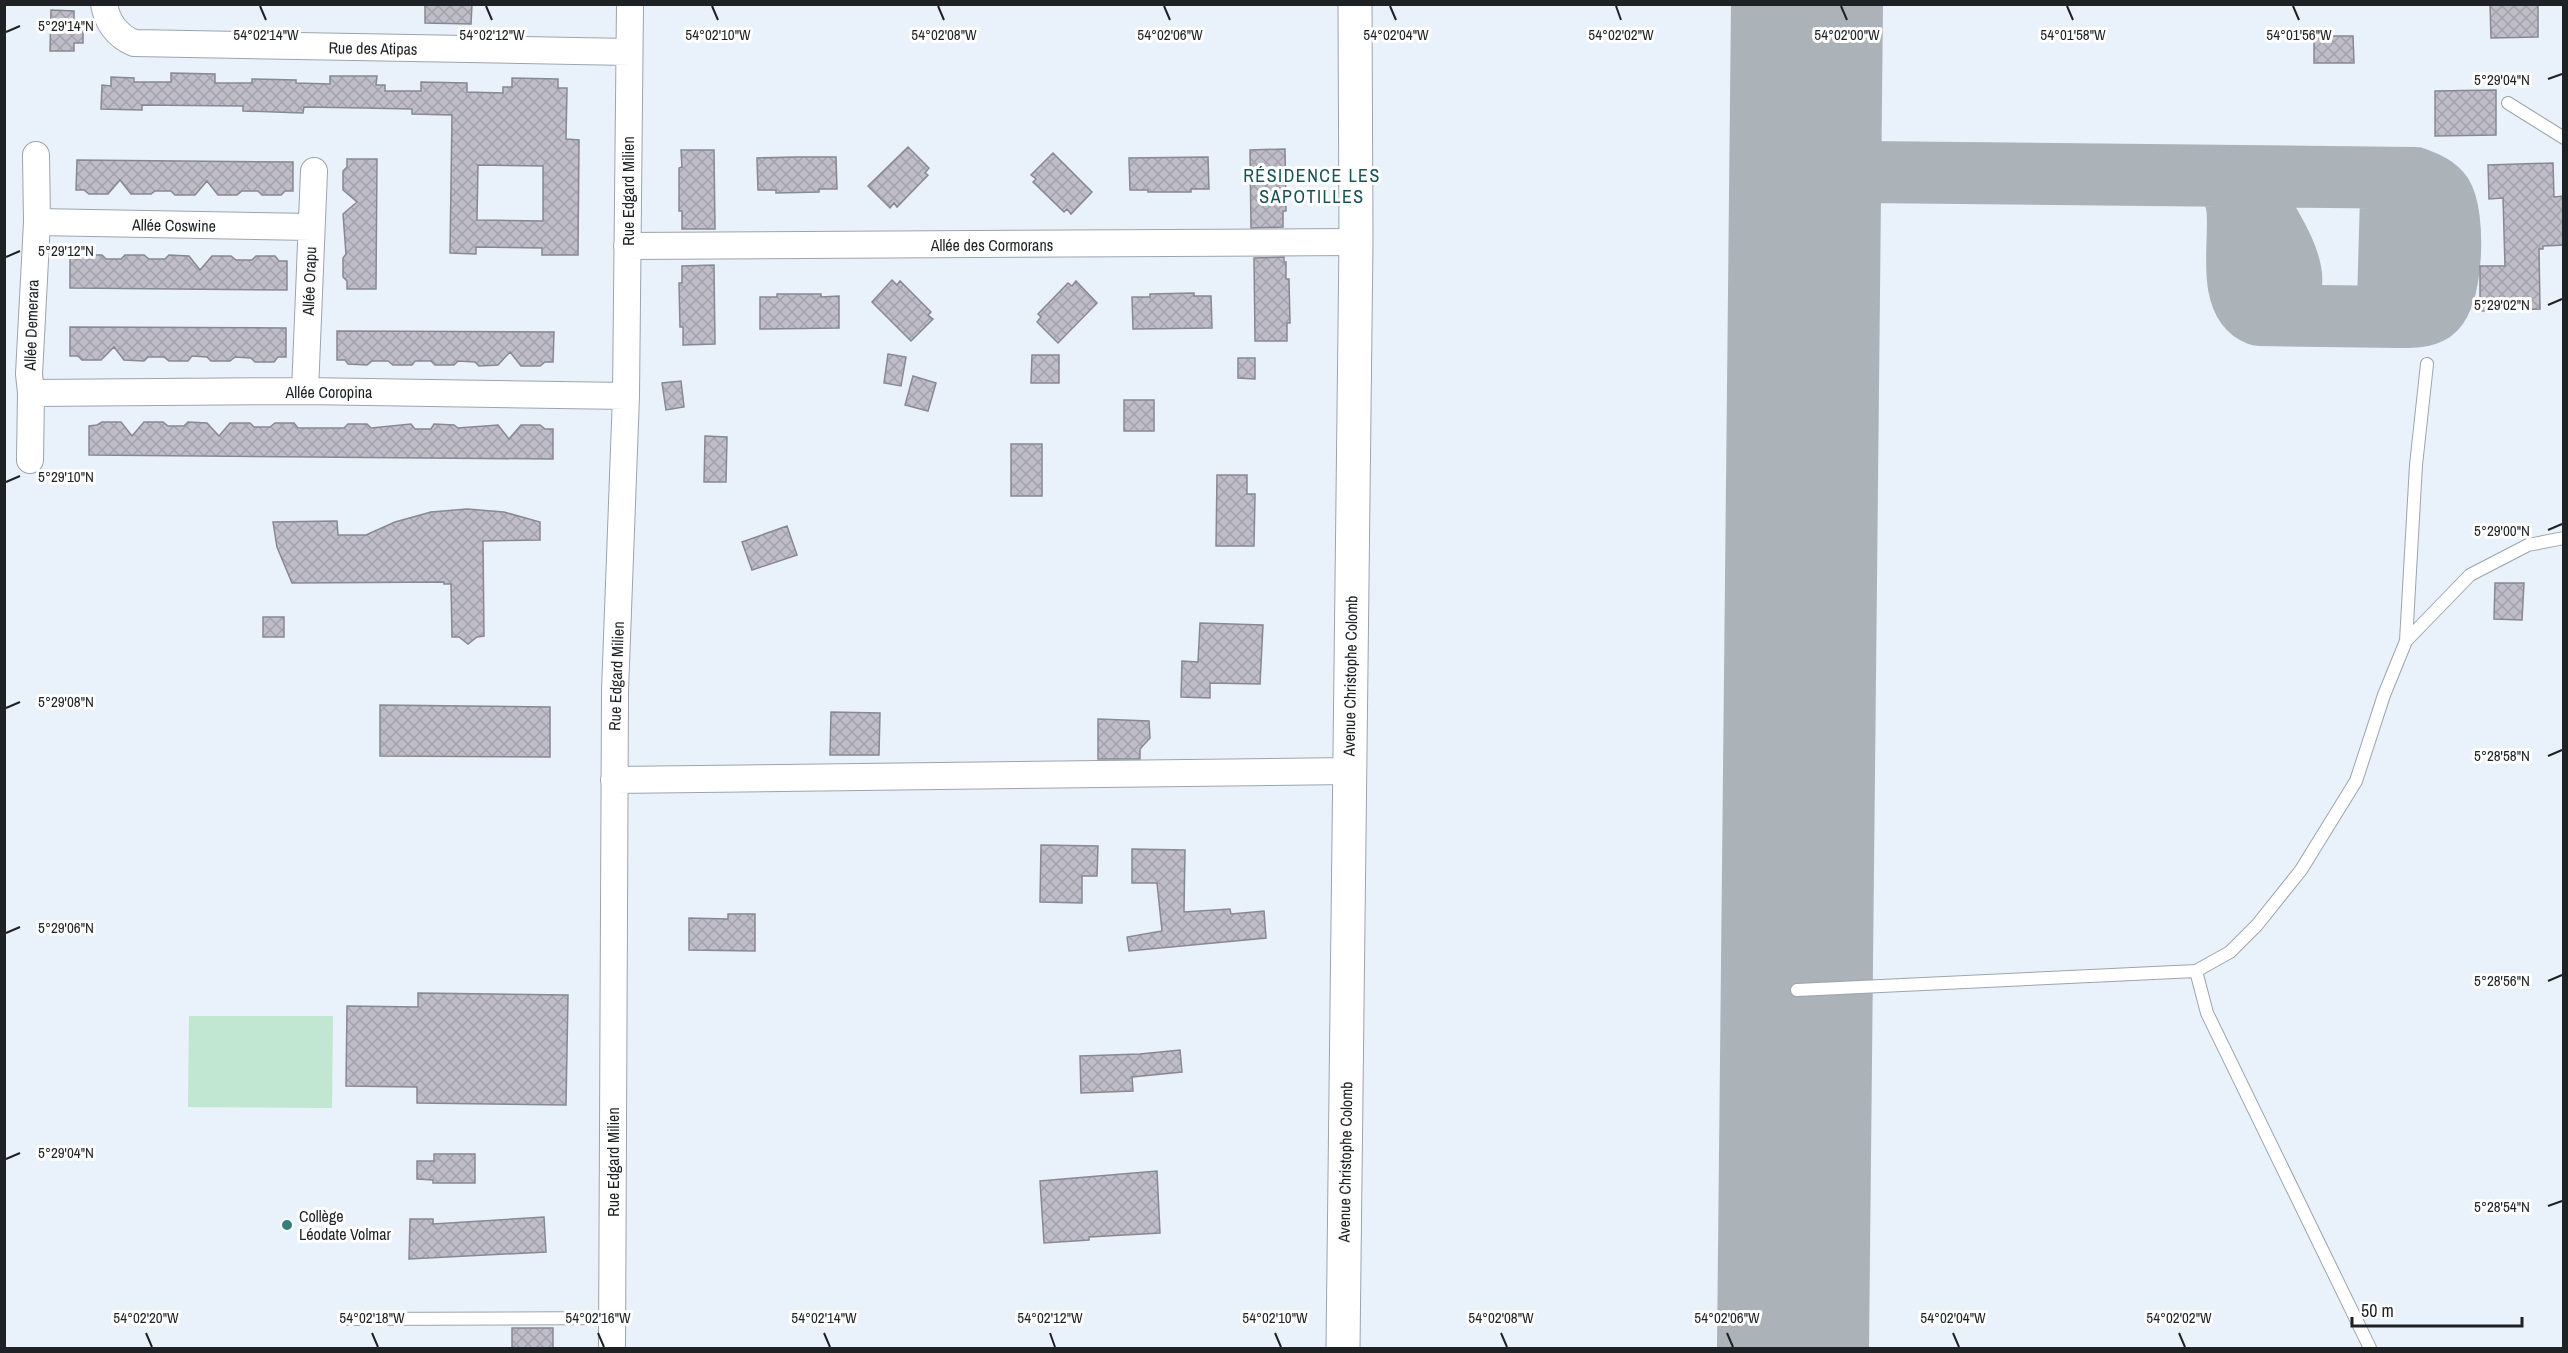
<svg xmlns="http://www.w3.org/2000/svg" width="2568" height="1353" viewBox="0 0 2568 1353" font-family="'Archivo Narrow',sans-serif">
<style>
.green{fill:#c1e6d1}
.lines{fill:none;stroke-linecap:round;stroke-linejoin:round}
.taxiway{stroke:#abb2b8;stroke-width:62}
.runway{stroke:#abb2b8;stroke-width:152}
.building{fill:url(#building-cross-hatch);stroke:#888892;stroke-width:1.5;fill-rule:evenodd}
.lane-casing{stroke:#9ca4ac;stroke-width:14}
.street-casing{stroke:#9ca4ac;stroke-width:28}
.secondary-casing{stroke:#9ca4ac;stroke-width:35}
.lane{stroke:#fff;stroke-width:12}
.street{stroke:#fff;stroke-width:26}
.secondary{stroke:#fff;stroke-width:33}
.ticks{fill:none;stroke:#1f2225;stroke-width:2}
.poi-dot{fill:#357e7c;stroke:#fefefe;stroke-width:2}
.labels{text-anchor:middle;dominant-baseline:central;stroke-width:6;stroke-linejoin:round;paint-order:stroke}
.street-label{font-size:16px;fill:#1f2225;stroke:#fefefe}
.poi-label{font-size:16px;fill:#1f2225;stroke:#fefefe;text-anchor:start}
.neighbourhood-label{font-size:18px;letter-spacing:1.5px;fill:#175352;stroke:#fefefe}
.ticks-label{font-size:15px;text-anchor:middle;fill:#1f2225;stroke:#fefefe;stroke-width:6;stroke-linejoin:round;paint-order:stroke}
</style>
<defs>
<pattern id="building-cross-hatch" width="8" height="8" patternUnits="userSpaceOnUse" patternTransform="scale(1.5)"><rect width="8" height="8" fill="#bebdc8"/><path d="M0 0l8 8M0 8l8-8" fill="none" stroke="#a3a2ac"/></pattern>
</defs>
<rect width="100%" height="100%" fill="#e9f1fa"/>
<path class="green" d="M189 1016H333L332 1108 188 1107Z"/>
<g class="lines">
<path class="taxiway" d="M1806 91C1814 135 1819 159 1865 172L2415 178C2425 182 2435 185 2442 195 2455 216 2453 296 2433 311 2422 318 2409 317 2397 317L2388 303 2391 197 2386 184 2379 179
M2221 177C2227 184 2234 192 2236 201 2244 232 2223 300 2259 315L2397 317
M2252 193C2263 215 2295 259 2291 284 2289 297 2280 307 2271 315
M1804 236C1820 199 1828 189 1865 172"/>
<path class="runway" d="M1793 1348 1807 4"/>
</g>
<path class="building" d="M425 4H472L471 24 425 23Z
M2490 4H2538V37L2491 38Z
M51 10 74 11V19L83 20V43H74V51H50Z
M2314 36H2353L2354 63H2314Z
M171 73 215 74V83H252V79L296 80V83L330 84V76H377L376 85H385V91H421V82L467 83V92L503 93V87H512V78L558 79V88H567L566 139 579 140 578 255H542V248L476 247V254L450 253 452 115 412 114V109L364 108 304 107 303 113 243 111V106L142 105V110L101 109 102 85 111 86V77L134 78V82H171ZM478 165 543 166V221L477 220Z
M2496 90V135L2435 136V91Z
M908 147 929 168 925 173 928 175 897 207 894 203 890 208 868 186Z
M1285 149 1286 211H1283V227L1251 228 1250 150Z
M681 150H714L715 229H682V211H679V168L682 167Z
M1053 153 1092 192 1071 214 1067 209 1064 212 1033 182 1036 179 1031 175Z
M797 157H836L837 189H819V192L776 193V190H758L757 158Z
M1208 157 1209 189H1191V192H1148V190H1130L1129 158Z
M347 159H377L376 289H347V281L343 277V258L346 254 343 214 357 202 343 190V171L347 167Z
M77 160 293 162V191H285L281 195H262L258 191H242L237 195H218L207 181 195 195H175L171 191H155L151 194H131L120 180 108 194H89L84 190H76Z
M2553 163 2554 197 2564 196V245L2543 246V249H2539L2540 309 2480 311V266H2505L2503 198 2489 199 2488 165Z
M83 255H102L106 259H121L125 255H144L149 259H165L169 255 189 256 200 270 212 256H231L236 260H252L256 256H275L279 261H287V290L70 288V258L78 259Z
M1284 257V262H1286V279H1289L1290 323H1287V341H1255L1254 258Z
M714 265 715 344 683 345V327H680L679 283H682V266Z
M892 280 897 285 900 281 931 312 928 315 933 319 911 341 872 302Z
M1076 281 1097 303 1058 343 1037 322 1041 317 1038 314 1068 283 1072 286Z
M1194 293V296H1211L1212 328 1133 329 1132 297H1150V294Z
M777 294H821V297L839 296V328L760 329V297H777Z
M70 327 286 328V357H278L274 362H255L251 358 235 357 230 361H211L207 357 192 356 188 361H169L164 357H148L144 361 124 360 114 347 101 360H82L78 356H70Z
M337 331 554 332 553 362H545L540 366H521L510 352 498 365 479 366 475 362 458 361 454 365H435L431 361H415L412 365H393L388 361H372L367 365 348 364 345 360H337Z
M888 354 906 357 901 386 884 383Z
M1032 355H1059V383H1031Z
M1238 358H1255V379L1238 378Z
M913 376 936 383 928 411 905 405Z
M681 381 684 407 666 410 662 383Z
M1124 400H1154V431H1124Z
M102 422H121L132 436 144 422H163L168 426H184L188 422 207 423 219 436 230 423H250L254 427H270L275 423H294L298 428H344L348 424H367L371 428 411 424 415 429H431L434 424 454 425 458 428 498 425 509 439 521 425H540L545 429H553V459L89 455V426L97 425Z
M705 436 727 437 726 482H704Z
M1011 444H1042V496H1011Z
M1217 475H1247V494H1255L1254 546H1216Z
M467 509 504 512 540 522V540L483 541 484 636 477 637 468 644 459 637H452L451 584H444V582L292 583 277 547 273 522 337 521 338 535H366L395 522 431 512Z
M787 526 797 555 752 570 742 542Z
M2495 583H2524L2522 620 2494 619Z
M263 617H284V637H263Z
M1200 623 1263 625 1260 684 1210 683V698L1181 697 1182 661 1198 662Z
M380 705 550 707V757L380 756Z
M831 712 880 713 879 755H830Z
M1098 719 1149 721 1150 738 1140 749V759H1098Z
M1041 845 1098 846 1097 876H1082V903L1040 902Z
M1132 849 1185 850 1184 912 1230 909 1231 914 1264 911 1266 938 1129 951 1127 937 1162 931 1157 883H1132Z
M728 914H755V951L689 950V918L728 919Z
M418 993 568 995 566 1105 417 1103V1087L346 1086 347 1006 418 1007Z
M1180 1050 1182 1072 1132 1077 1133 1091 1081 1093 1080 1056 1140 1054Z
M434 1154H475V1183H433V1180L417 1179V1161H434Z
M1157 1171 1160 1233 1089 1237V1240L1044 1243 1040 1181Z
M544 1217 546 1252 409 1259 410 1219H433V1224Z
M512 1328H553V1348H512Z"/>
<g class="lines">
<defs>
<path id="lane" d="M2508 103 2564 138
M2406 641 2416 465 2427 364
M2196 971 2207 1013 2370 1348
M1797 990 2196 971 2230 952 2257 925 2301 870 2356 781 2384 695 2406 641 2470 575 2528 545 2564 538
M349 1319 613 1318"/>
<path id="street" d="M104 4C107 22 117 36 134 43L629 52
M37 222 311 227
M627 246 1356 242
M305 391 314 171
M31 393 305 391 626 396
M30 460 31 393 29 374 37 222 36 155
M614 780 1349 771
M612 1348 615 691 626 396 630 4"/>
<path id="secondary" d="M1343 1348 1356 242 1355 4"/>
</defs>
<use href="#lane" class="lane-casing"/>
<use href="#street" class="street-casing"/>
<use href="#secondary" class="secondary-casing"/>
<use href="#lane" class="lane"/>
<use href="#street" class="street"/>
<use href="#secondary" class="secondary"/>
</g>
<path class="ticks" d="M260 6 266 20M486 6 492 20M712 6 718 20M938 6 944 20M1164 6 1170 20M1390 6 1396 20M1616 6 1621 20M1841 6 1847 20M2067 6 2073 20M2293 6 2299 20M6 32 20 26M2548 79 2562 74M6 257 20 251M2548 305 2562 299M6 482 20 476M2548 530 2562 524M6 708 20 702M2548 756 2562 750M6 933 20 927M2548 981 2562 975M6 1159 20 1153M2548 1206 2562 1201M146 1333 152 1347M372 1333 378 1347M598 1333 604 1347M824 1333 830 1347M1050 1333 1055 1347M1275 1333 1281 1347M1501 1333 1507 1347M1727 1333 1733 1347M1953 1333 1959 1347M2179 1333 2185 1347"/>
<circle class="poi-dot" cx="287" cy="1225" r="6"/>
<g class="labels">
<g class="street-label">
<text transform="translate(373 48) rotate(1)">Rue des Atipas</text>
<text transform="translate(628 191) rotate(-90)">Rue Edgard Milien</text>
<text transform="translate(174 225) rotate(1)">Allée Coswine</text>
<text x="992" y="245">Allée des Cormorans</text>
<text transform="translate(309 281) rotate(-88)">Allée Orapu</text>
<text transform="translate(31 325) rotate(-88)">Allée Demerara</text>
<text x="329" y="392">Allée Coropina</text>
<text transform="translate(616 676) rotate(-88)">Rue Edgard Milien</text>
<text transform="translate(1350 676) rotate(-89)">Avenue Christophe Colomb</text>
<text transform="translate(613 1162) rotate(-90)">Rue Edgard Milien</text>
<text transform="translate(1345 1162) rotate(-89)">Avenue Christophe Colomb</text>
</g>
<g class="poi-label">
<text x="299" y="1216">Collège<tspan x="299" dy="18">Léodate Volmar</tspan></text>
</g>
<g class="neighbourhood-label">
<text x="1312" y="175">RÉSIDENCE LES<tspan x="1312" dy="21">SAPOTILLES</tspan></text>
</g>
</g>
<g class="ticks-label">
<text x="66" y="31">5°29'14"N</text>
<text x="266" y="40">54°02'14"W</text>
<text x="492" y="40">54°02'12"W</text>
<text x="718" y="40">54°02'10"W</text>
<text x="944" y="40">54°02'08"W</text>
<text x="1170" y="40">54°02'06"W</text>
<text x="1396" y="40">54°02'04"W</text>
<text x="1621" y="40">54°02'02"W</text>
<text x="1847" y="40">54°02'00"W</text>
<text x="2073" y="40">54°01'58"W</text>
<text x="2299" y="40">54°01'56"W</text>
<text x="2502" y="85">5°29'04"N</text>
<text x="66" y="256">5°29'12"N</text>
<text x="2502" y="310">5°29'02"N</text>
<text x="66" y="482">5°29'10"N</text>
<text x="2502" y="536">5°29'00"N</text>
<text x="66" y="707">5°29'08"N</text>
<text x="2502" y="761">5°28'58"N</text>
<text x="66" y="933">5°29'06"N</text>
<text x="2502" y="986">5°28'56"N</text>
<text x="66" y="1158">5°29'04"N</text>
<text x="2502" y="1212">5°28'54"N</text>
<text x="146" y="1323">54°02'20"W</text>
<text x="372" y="1323">54°02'18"W</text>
<text x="598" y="1323">54°02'16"W</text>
<text x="824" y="1323">54°02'14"W</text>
<text x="1050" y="1323">54°02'12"W</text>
<text x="1275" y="1323">54°02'10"W</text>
<text x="1501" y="1323">54°02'08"W</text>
<text x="1727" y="1323">54°02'06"W</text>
<text x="1953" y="1323">54°02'04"W</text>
<text x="2179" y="1323">54°02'02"W</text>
</g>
<rect width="2568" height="1353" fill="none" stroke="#1f2225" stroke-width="12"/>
<path d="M2352 1317v9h170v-9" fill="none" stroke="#1f2225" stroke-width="3"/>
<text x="2361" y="1317" font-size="18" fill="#1f2225" stroke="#fefefe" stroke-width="4.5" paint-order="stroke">50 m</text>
</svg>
